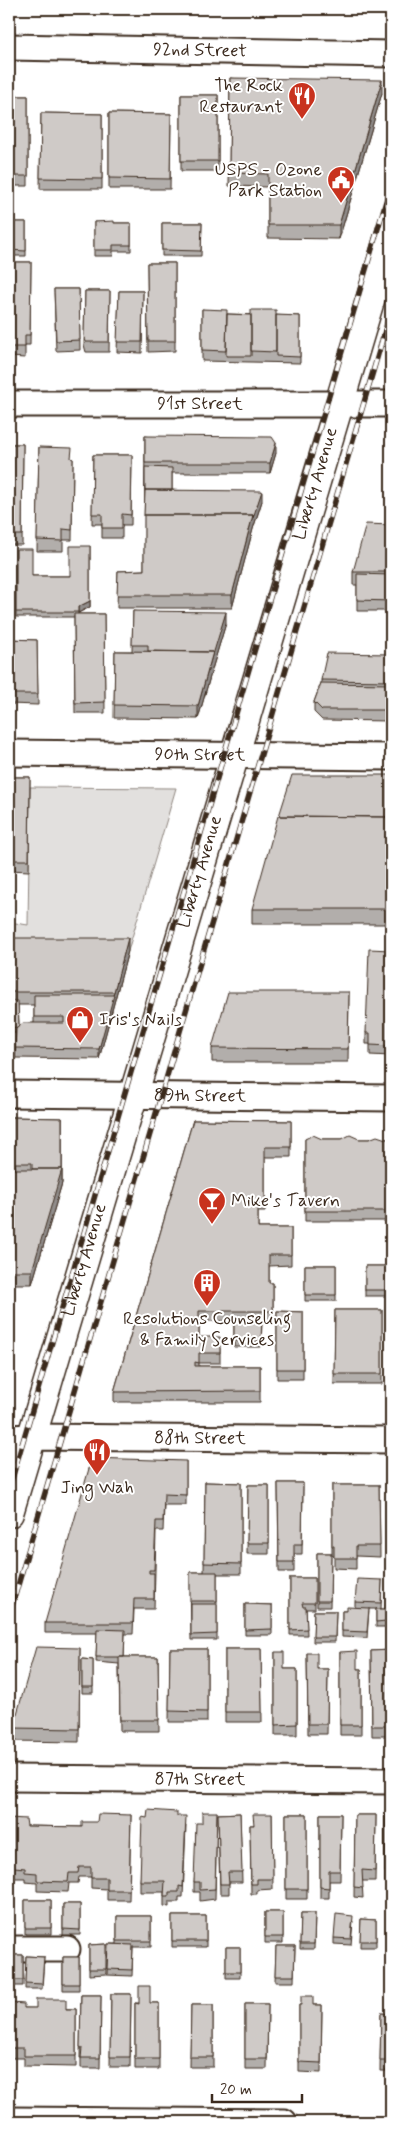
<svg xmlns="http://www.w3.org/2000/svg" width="400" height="2131" viewBox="0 0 400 2131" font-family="Mynerve,sans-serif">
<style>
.green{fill:#e2e0de;stroke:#8e857e}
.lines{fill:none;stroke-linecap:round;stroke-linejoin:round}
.street-casing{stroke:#3b2a1e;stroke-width:29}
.secondary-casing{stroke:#3b2a1e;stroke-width:31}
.street{stroke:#fff;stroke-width:25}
.secondary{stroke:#fff;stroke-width:28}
.rail-casing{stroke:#3b2a1e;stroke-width:5.5}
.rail{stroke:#fff;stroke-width:4;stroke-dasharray:11;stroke-linecap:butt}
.wall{fill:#b2aeab;stroke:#3b2a1e;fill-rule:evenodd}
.shaded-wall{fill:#918d8b;stroke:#3b2a1e}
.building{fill:#cfcac7;stroke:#3b2a1e}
.labels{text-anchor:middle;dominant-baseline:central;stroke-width:4;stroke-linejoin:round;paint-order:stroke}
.street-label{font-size:18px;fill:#3b2a1e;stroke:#fff}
.poi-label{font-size:18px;fill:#3b2a1e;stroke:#fff;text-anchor:end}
</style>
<rect width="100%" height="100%" fill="#fff"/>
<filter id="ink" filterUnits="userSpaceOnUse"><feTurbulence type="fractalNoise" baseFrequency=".02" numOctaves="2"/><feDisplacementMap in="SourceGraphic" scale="10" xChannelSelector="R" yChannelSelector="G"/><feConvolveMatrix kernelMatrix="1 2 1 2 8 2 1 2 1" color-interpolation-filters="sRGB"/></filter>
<g filter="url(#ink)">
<path class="green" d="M30 787 176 788 128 951H9V922L28 925Z"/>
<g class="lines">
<defs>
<g id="street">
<path id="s1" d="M9 47 391 54"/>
<path id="s2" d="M9 404H391"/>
<path id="s3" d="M9 753 391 757"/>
<path id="s4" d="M9 1094 391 1098"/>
<path id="s5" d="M9 1438 31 1437 391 1440"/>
<path id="s6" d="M9 1778 391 1781"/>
<path d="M9 1949H67"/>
<path d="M9 2120 284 2122"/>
</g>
<g id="secondary">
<path id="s7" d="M9 1513 391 230"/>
</g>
</defs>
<use href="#street" class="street-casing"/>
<use href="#secondary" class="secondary-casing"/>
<use href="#street" class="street"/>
<use href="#secondary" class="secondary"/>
<defs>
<path id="rail" d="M9 1489 391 184
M9 1616 391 310"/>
</defs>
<use href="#rail" class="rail-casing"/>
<use href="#rail" class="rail"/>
</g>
<path class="wall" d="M200 9H391V10Z
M230 78 382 93 339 239 268 238V187L229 186Z
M181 95H218V171H181Z
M9 96H28V186H9Z
M41 113 102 114V189H40Z
M109 113 171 114 170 189H109Z
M9 222H26V256H9Z
M94 222 114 223H131V251H113V256H94Z
M162 223H202L201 256H162Z
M9 262H31L30 345H25V358L9 357Z
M147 263H175V351L148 352Z
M54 289H79L80 350 56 351Z
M85 291H110L109 352H86L84 345Z
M119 291H143L142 353 117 352Z
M202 309 227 314 300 316V363L202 361Z
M145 436 276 453 270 473H172V490L262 501 253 529 232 608H117L118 571 144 570Z
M9 444H23L22 545H9Z
M39 447 73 459 72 540H63V551H37Z
M93 455H132L131 525H122V538H102V524H92Z
M391 511V611H357V585H353V572L391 525Z
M90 546V607L78 613V614H104L105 713H75L74 617H16V549L32 576H70Z
M133 611 226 623 213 666 198 719 114 718 115 651H132Z
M9 639 37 640 38 705 9 704Z
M391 654V721L322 720 314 712V702L321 683V680Z
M391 775V949H389V924H252V909Z
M9 777H30L29 871 9 870Z
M9 938 128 951 99 1059 15 1058 16 1033H9ZM18 1005H34V1023L19 1026Z
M391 950V1056L370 1055V1044H366V1033Z
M349 992 348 1062H212V1048Z
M9 1117 62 1118V1183L32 1284H9Z
M193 1120 291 1121V1157H265V1212H258V1228H291V1265L269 1266V1283H273V1321H262L261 1347H234V1321H199V1337L220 1348V1363H199V1366H260V1402H114V1392Z
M305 1139H391V1221H305Z
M305 1265H336V1301H305Z
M365 1266H389L388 1296H365Z
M335 1310H382V1384H334Z
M277 1311 303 1312V1379H277Z
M186 1461V1505H164L163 1531H156L154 1609H134L133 1634H125L124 1657H158L159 1731H120L119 1664 96 1662 97 1633H45V1623Z
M205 1482 241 1483V1574H217V1640H191L190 1572H204Z
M278 1483H303L302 1554H294V1572H279Z
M248 1485H269V1554H247Z
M332 1485H379L380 1557 356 1556V1569L334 1568V1556H332Z
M317 1553H331L330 1607H317Z
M290 1578H315V1609H306L307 1635H290Z
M382 1580 381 1609H369L367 1638 342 1637V1611H347L355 1608V1602Z
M245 1604 272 1605V1635H245Z
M391 1605V1638H386V1627H376V1609H386Z
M314 1611H336L335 1642H313Z
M80 1648 79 1742 13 1741V1728Z
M170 1649H207V1722H169Z
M225 1649H261L262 1722H225Z
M391 1650V1736H372L371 1651Z
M275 1652 284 1669H297V1735H275Z
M340 1652 357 1669H361V1735H340Z
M307 1653 317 1669H328L327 1734H308Z
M82 1659 93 1660V1693H82Z
M217 1812 215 1899 200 1901V1892H194V1882L202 1823Z
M240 1813 242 1882H229V1894H220L218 1814Z
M272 1814 273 1889 257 1890V1894H251L250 1825H253Z
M286 1814H307V1899H286Z
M320 1814H341L340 1881H329V1898H320Z
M131 1815 129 1900H107V1889L91 1888V1877H79L78 1883H69L68 1892 37 1891V1883L25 1882V1878H14V1887L9 1886V1818L27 1826 82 1827 97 1822Z
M355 1815H376L375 1881H362L363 1898 354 1897Z
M385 1815H391V1882H385Z
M177 1816 186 1826 183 1897H179V1902H169V1907L164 1906V1892H140V1881L147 1818Z
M25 1900H51V1934H25Z
M63 1904H80V1935H63Z
M265 1912H283V1943H265Z
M301 1913H315L314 1949H300Z
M117 1916H151V1947H133L132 1976 107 1975 108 1944H117Z
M172 1916H206V1947H172Z
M361 1919 376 1920V1947H360Z
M353 1921 351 1945 334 1944V1938Z
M106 1944V1974L89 1975V1945Z
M276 1946H295L294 1982H275Z
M226 1947H240V1978H226Z
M9 1955H23V1986H9Z
M26 1956 44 1957 42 1989H25Z
M63 1957H79V1990H63Z
M9 1993 11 2003 24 2008 76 2009V2067L24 2066V2058H9Z
M111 1994H131L130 2067H110Z
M81 1995H101L100 2068H81V2058H80Z
M135 2003H159V2069H135Z
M245 2004H268L267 2069H245Z
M191 2005H213V2067H190Z
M299 2005H322L321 2073 299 2072Z
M381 2013 391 2014V2071H380Z"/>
<path class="shaded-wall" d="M382 80V93L339 239V225Z
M276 443V453L270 473V463Z
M262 491V501L253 529 232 608V595L253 515Z
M90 601V607L78 613V607Z
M226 612V623L213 666 198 719V706L213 652Z
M128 938V951L99 1059V1049Z
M62 1118V1183L32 1284V1271Z"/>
<path class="building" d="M230 78 382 80 339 225H268V174L229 173Z
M181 95H218V161H181Z
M9 96H28V176H9Z
M41 113 102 114V179L40 178Z
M109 113 171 114 170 179 109 178Z
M114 221V223H131V245H113V250H94V222Z
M9 222H26V251L9 250Z
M162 223H202L201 251 162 250Z
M9 262H31L30 335H25V347H9Z
M147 263H175V341H148Z
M54 289H79L80 340 56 341Z
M85 291H110L109 342H86L84 335Z
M119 291H143L142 342H117Z
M202 309 227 310 226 351 202 350Z
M251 310H276V352L251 351Z
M227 314 251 315V356H226Z
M276 315 300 316V357L276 356Z
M145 436 272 437 276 443 270 463H145Z
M9 444H23L22 535H9Z
M39 447 72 448 71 458 73 459 72 530 63 529V541L37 540Z
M93 455H132L131 515 122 514V528H102V514H92Z
M145 467 172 468V490H145Z
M145 490 262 491 253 518V515H144Z
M391 511V572H353L366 524 391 525Z
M144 515H253L232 595H117L118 571 144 570Z
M70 546H90V601L78 607V612H16V549H32V576H70Z
M357 574 391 575V601L357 600Z
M133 611 226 612 213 655V652L148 651V645H132Z
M74 614H104L105 702 75 703Z
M9 639 37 640 38 694H9Z
M115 651 213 652 198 706 114 705Z
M327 653 391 654V681L321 680Z
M321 683 391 684V710H322L314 702Z
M292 775H391V817L279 816Z
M9 777H30L29 860H9Z
M278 816 391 817V909H252Z
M389 922H391V943H389Z
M9 938H128L114 992H9Z
M369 949 391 950V1046L370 1045V1033H366Z
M228 992H349L348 1049 212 1048Z
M34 995H114L99 1049 15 1048 16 1029 23 1023H64V1017H34Z
M9 1001H18L19 1026 18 1027 9 1028Z
M9 1117 62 1118V1169H32V1163H15L16 1169H9Z
M193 1120 291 1121V1147H265V1202H258V1228H291V1255H269V1283H273V1311H199V1337H220V1353H199V1363L195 1362V1366H260V1391L114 1392Z
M313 1135 322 1139H342L350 1135 359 1139H369L377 1136 386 1139H391V1211H305V1139Z
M9 1169H62L32 1271H9Z
M305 1265H336V1295H305Z
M365 1266H389L388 1290H365Z
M335 1310H382V1374H334Z
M277 1311 303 1312V1369H277Z
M234 1318H262L261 1341H234Z
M92 1458 186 1461V1495L164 1494 163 1521H156L154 1570H149V1573H154V1599H134L133 1623H45Z
M205 1482 241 1483V1564L204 1563Z
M278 1483H303L302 1544H294V1562H279Z
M248 1485H269V1543H247Z
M332 1485H379L380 1546H356V1558H334V1546H332Z
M317 1553H331L330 1601H317Z
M190 1572H217V1601H190Z
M290 1578H315V1603H302L303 1607H306L307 1629 290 1630Z
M357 1579 382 1580 381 1603 355 1602Z
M191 1604H217V1634L191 1635Z
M245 1604 272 1605V1629L245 1630Z
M386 1605H391V1632H386V1621L376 1622V1609H386Z
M347 1607 369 1608 367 1632 342 1631V1611H347Z
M314 1611H336L335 1637H313Z
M97 1629 125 1630 124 1657H96Z
M36 1647 80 1648 79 1729 13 1728Z
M170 1649H207V1712L169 1711Z
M225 1649H261L262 1712H225Z
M391 1650V1726H372L371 1651Z
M357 1651V1669H361V1725H340V1652Z
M275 1652H284V1669H297V1724L275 1725Z
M307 1653H317V1669H328L327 1724H308Z
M119 1657H158L159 1720H120Z
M82 1659 93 1660V1687H82Z
M148 1810 177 1812V1816H186L183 1887 179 1886V1892H169V1896H164L165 1881H140L142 1817 147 1818Z
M202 1812H217L215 1889 200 1890V1882H194L196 1823H202Z
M240 1813 242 1872H228L229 1884H220L218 1814Z
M98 1814 131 1815 129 1890H107V1878H91V1867H79L78 1873H69L68 1882 37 1881V1873L25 1872V1868L14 1867V1876H9V1818L26 1819 27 1826 82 1827V1822H97Z
M253 1814H272L273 1879H257V1884H251L250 1825H254Z
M286 1814H307V1889H286Z
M320 1814H341L340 1871H329V1888L320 1887Z
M355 1815H376L375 1871 362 1870 363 1888 354 1887Z
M385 1815H391V1872H385Z
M25 1900H51V1928H25Z
M63 1904H80V1930L63 1929Z
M265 1912H283V1937H265Z
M301 1913H315L314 1944H300Z
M336 1914 353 1916 351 1939 334 1938Z
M117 1916H151V1941H117Z
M172 1916H206V1941H172Z
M361 1919 376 1920V1941H360Z
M106 1944V1969H89V1945Z
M108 1944 133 1945 132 1970 107 1969Z
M276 1946H295L294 1976H275Z
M226 1947H240V1972H226Z
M9 1955H23V1980H9Z
M26 1956 44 1957 42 1984 25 1983Z
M63 1957H79V1984H63Z
M139 1986H150V2003H159V2059H135V2003L139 2004Z
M9 1993H11V2003L24 2004V2008H36V1999H66V2009H76V2056H24V2048H9Z
M111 1994H131L130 2057H110Z
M81 1995H101L100 2058H81L82 2048 80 2047Z
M301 1996H313V2005H322L321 2063 299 2062V2005H301Z
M245 2004H268L267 2059H245Z
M191 2005H213V2057H190Z
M381 2013 391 2014V2061H380Z"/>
</g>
<defs>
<symbol id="restaurant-pin" viewBox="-11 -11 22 30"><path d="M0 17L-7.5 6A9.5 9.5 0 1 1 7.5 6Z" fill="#c8321e" stroke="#fff"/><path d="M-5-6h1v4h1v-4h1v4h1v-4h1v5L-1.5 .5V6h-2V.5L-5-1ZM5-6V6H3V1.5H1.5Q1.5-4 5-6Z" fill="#fff"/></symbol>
<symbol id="civic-pin" viewBox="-11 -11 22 30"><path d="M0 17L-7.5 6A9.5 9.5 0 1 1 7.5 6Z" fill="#c8321e" stroke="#fff"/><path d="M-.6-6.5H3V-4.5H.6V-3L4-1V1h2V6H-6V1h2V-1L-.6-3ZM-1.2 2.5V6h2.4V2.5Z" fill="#fff"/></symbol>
<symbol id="shop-pin" viewBox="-11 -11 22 30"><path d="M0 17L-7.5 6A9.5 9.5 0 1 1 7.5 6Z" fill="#c8321e" stroke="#fff"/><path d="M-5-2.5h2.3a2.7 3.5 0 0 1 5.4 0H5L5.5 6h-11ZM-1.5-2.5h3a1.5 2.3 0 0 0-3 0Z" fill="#fff"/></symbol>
<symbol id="bar-pin" viewBox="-11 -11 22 30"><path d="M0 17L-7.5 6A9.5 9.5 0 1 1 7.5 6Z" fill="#c8321e" stroke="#fff"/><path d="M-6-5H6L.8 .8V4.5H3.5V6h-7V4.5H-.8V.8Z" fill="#fff"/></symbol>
<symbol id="building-pin" viewBox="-11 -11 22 30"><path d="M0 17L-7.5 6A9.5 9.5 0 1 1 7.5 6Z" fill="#c8321e" stroke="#fff"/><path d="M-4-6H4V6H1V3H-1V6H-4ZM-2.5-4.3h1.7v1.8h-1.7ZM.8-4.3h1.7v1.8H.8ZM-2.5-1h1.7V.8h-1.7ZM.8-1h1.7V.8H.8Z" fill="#fff"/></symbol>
</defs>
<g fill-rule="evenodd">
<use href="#restaurant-pin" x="286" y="80" width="32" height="43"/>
<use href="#civic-pin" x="325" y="164" width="32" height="43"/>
<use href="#shop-pin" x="64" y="1004" width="32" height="43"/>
<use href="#bar-pin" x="196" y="1185" width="32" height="43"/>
<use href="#building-pin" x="191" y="1267" width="32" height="43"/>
<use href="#restaurant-pin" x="81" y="1436" width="32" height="43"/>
</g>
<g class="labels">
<g class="street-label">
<text stroke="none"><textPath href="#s1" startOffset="191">92nd Street</textPath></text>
<text stroke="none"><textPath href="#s2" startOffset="191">91st Street</textPath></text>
<text stroke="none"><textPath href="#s7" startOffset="1074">Liberty Avenue</textPath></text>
<text stroke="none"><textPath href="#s3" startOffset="191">90th Street</textPath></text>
<text stroke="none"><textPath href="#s7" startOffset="669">Liberty Avenue</textPath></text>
<text stroke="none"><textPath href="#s4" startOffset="191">89th Street</textPath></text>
<text stroke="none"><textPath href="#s7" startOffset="264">Liberty Avenue</textPath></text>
<text stroke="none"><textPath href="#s5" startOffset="191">88th Street</textPath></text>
<text stroke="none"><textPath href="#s6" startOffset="191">87th Street</textPath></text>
</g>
<g class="poi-label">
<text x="283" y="86">The Rock<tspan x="283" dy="21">Restaurant</tspan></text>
<text x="322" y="170">USPS - Ozone<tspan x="322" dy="21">Park Station</tspan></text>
<text x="99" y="1020" text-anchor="start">Iris's Nails</text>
<text x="231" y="1201" text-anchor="start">Mike's Tavern</text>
<text x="207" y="1319" text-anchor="middle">Resolutions Counseling<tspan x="207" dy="21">&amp; Family Services</tspan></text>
<text x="97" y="1488" text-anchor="middle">Jing Wah</text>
</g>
</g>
<rect width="400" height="2131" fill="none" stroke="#fff" stroke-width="30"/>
<rect x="15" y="15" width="370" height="2101" fill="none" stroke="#3b2a1e" stroke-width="2" filter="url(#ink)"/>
<path d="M212 2094v8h90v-8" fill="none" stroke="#3b2a1e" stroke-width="2.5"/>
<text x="220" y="2094" font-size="15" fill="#3b2a1e" stroke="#ffffff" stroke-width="4" paint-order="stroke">20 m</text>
</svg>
